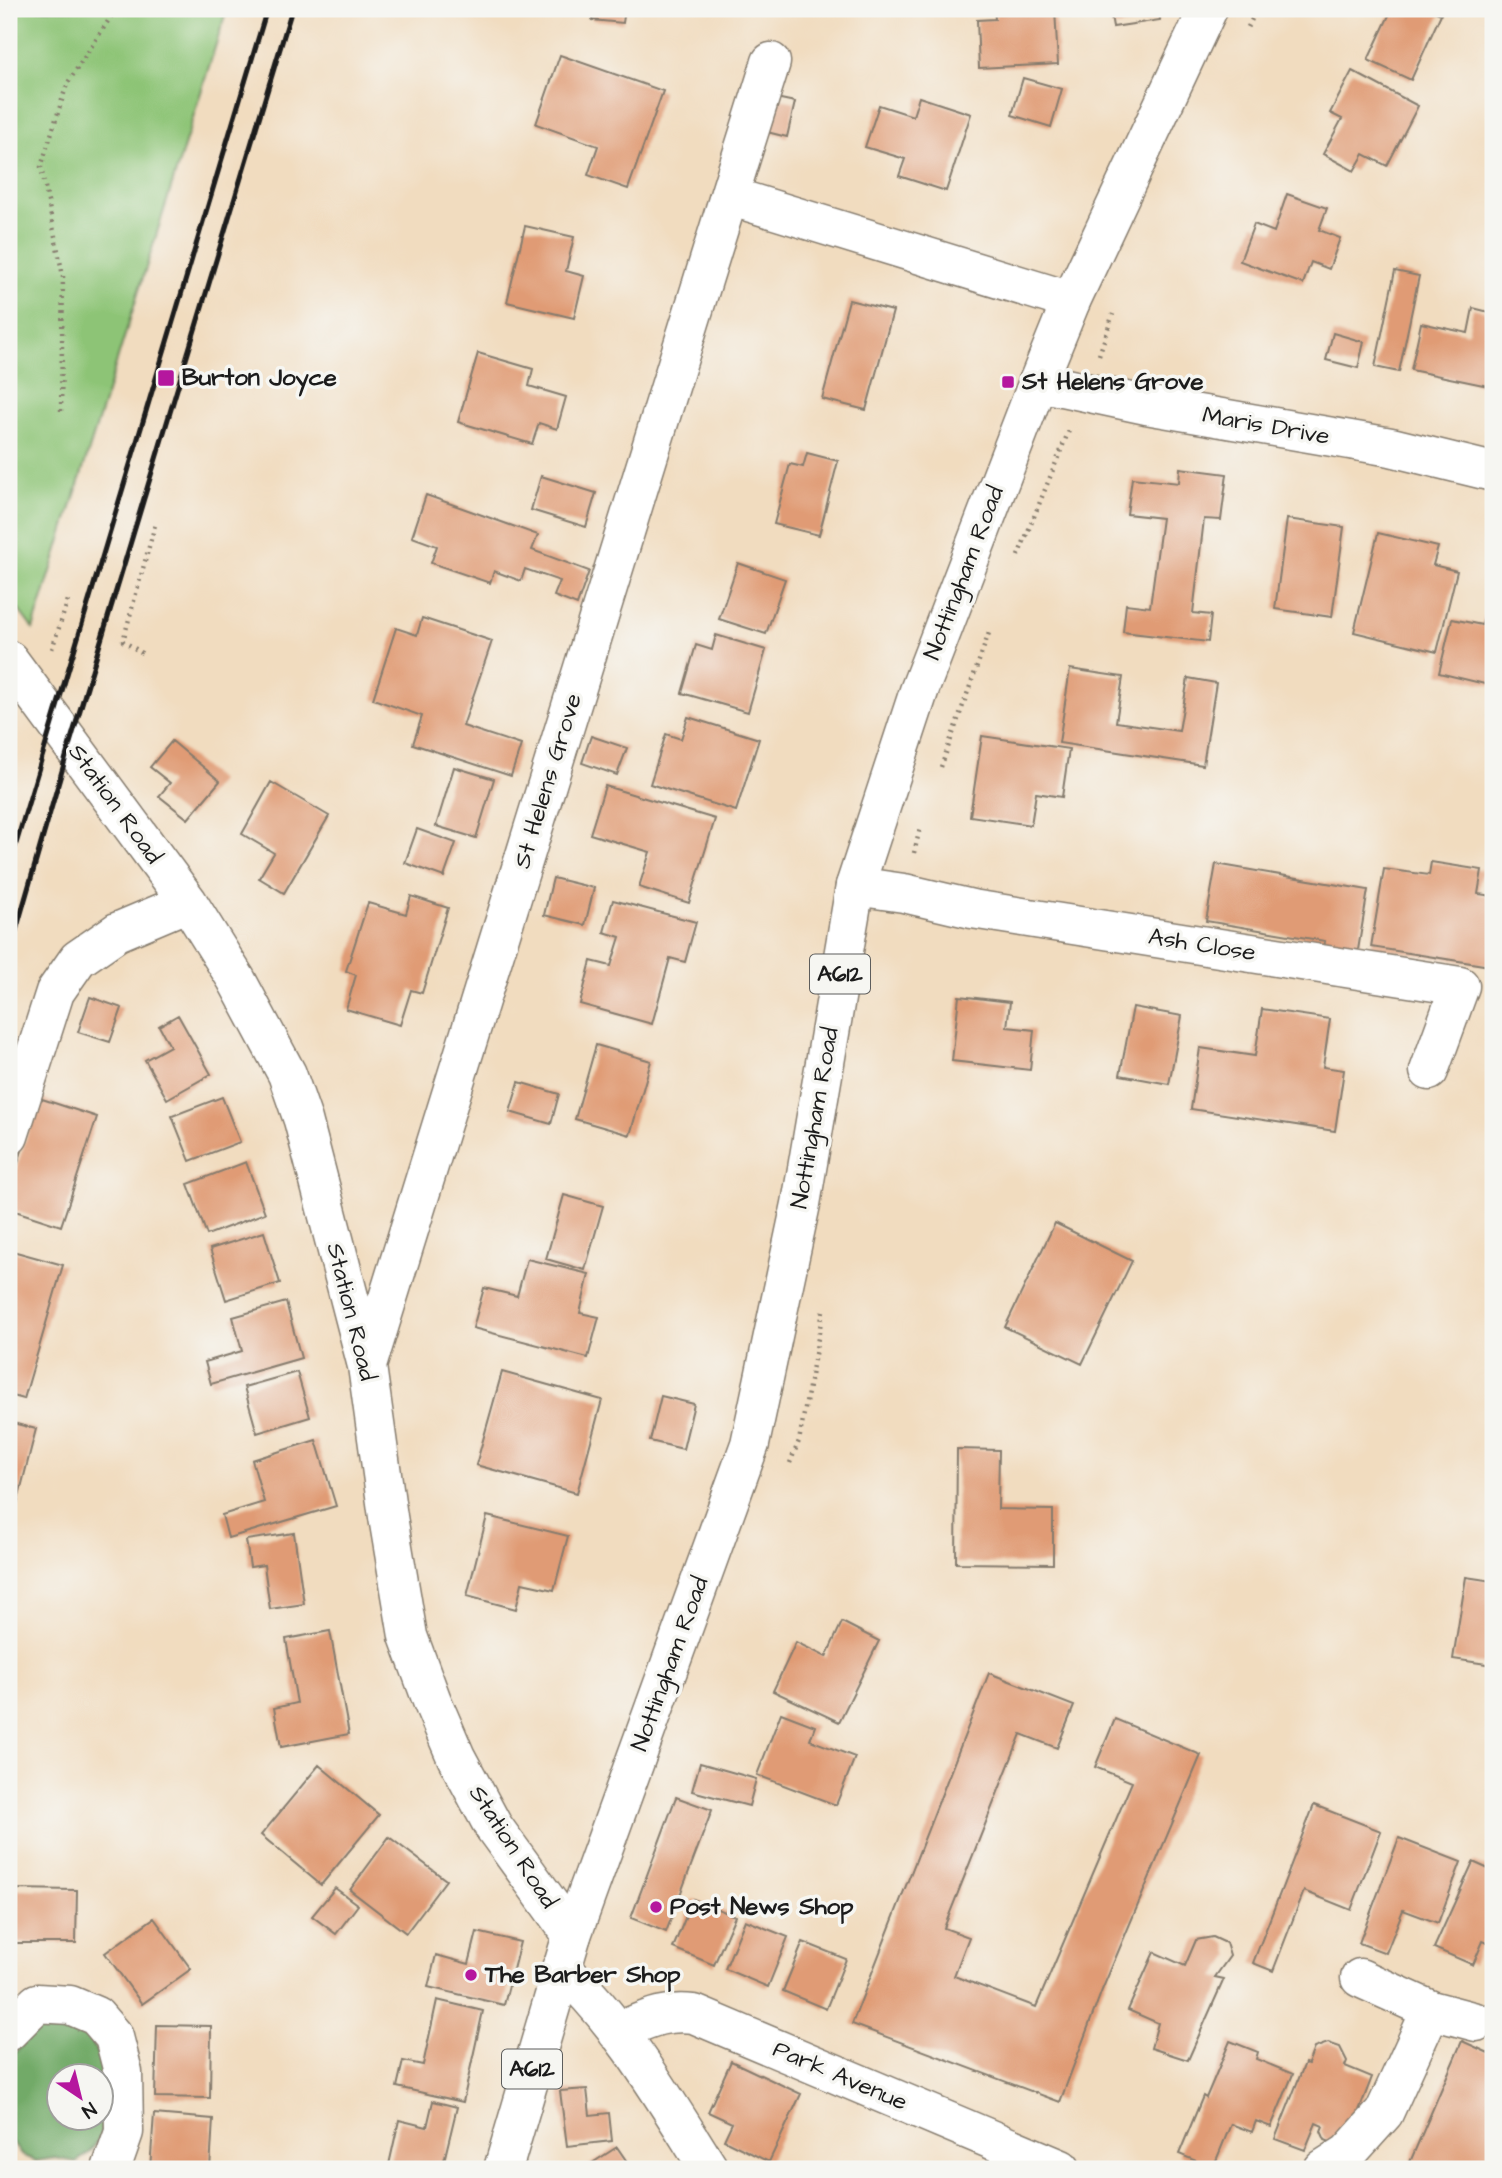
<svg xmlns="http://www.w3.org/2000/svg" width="1502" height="2178" viewBox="0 0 1502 2178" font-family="'Architects Daughter',sans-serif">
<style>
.green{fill:#8dc476;stroke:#547049;stroke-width:2}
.forest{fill:#72aa67;stroke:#476342;stroke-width:2;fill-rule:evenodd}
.building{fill:#e09b74}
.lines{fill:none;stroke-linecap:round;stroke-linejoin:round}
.minor-casing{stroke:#867c6e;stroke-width:41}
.major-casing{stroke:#867c6e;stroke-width:41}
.path{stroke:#867c6e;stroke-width:4.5;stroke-dasharray:2 5;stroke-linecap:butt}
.minor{stroke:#fff;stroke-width:38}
.major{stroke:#fff;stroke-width:38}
.rail{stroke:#1c1c1c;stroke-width:5}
.poi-dot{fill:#b5179e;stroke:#f6f6f2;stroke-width:2.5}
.labels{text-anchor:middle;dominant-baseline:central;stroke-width:7;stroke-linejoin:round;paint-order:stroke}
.shield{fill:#f6f6f2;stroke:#5d5d5c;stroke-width:2}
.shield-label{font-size:23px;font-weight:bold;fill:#1c1c1c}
.poi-label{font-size:24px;font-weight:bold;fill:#1c1c1c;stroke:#f6f6f2;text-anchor:start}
.street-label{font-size:24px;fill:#1c1c1c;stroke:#f6f6f2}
</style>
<rect width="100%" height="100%" fill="#f6f6f2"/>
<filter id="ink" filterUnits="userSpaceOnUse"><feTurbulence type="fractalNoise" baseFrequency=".0143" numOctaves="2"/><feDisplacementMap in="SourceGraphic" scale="14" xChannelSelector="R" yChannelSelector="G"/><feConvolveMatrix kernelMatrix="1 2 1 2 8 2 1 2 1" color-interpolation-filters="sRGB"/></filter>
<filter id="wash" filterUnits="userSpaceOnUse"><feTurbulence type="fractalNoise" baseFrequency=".00686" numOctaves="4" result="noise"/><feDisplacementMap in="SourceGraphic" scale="28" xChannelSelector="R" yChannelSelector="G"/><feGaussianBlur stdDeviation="1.57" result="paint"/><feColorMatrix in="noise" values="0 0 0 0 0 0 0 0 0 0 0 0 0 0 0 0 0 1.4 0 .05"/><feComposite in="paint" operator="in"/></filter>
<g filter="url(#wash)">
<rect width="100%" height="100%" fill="#f1dcbf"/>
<path class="green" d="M9 9H227L33 629 9 597Z"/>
<path class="forest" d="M44 2021 84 2024C103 2060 120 2111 93 2148 89 2154 82 2158 76 2162L55 2158 36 2161 21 2155 9 2138 10 2058ZM60 2076H102V2118H60Z"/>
<g id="blocks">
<path class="building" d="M594 9H625L623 23 592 20Z
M994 9H1055L1058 64 979 68 977 20 995 19Z
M1110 9H1159L1160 20 1113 27Z
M1392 9H1429L1441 14 1411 80 1368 60Z
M560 55 663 91 628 189 588 175 598 146 536 124Z
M1352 71 1418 106 1387 166 1364 154 1354 171 1323 154 1342 119 1330 113Z
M1023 78 1062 89 1051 127 1012 115Z
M919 97 971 114 946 191 899 176 905 159 865 147 879 105 913 116Z
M776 98 795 102 787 137 767 132Z
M1287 194 1327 208 1319 230 1340 238 1329 269 1311 262 1303 284 1240 261 1254 224 1274 232Z
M525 226 574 237 566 271 584 276 574 318 507 302Z
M1395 271 1419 276 1399 372 1375 367Z
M849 300 893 311 866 410 822 399Z
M1473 308 1493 313V387L1411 370 1421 323 1468 333Z
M1333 333 1364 342 1358 368 1326 360Z
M478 353 533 369 529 386 566 397 557 429 539 423 532 444 458 422Z
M807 453 838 461 819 535 774 524 790 464 803 467Z
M1180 468 1227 474 1221 520 1204 519 1193 613 1211 615 1208 642 1123 632 1126 604 1150 607 1162 518 1127 514 1132 478 1179 483Z
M541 476 596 493 586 527 531 510Z
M426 495 538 535 532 550 589 571 577 605 554 596 560 581 525 569 521 581 494 571 490 583 431 563 437 546 412 537Z
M1287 519 1344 527 1332 617 1275 609Z
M1378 533 1438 547 1433 565 1457 571 1437 652 1354 632Z
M738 563 785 579 766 634 719 619Z
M1492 588 1493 686 1439 673 1452 619 1482 625Z
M422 618 492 641 463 726 521 745 511 776 413 744 422 716 373 699 396 628 417 635Z
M716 635 766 650 748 712 682 693 696 645 712 650Z
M1070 669 1123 677 1116 722 1179 731 1188 678 1216 683 1203 765 1059 743Z
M688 717 759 739 736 811 650 784 666 734 681 739Z
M591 736 627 748 617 775 582 763Z
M982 736 1069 749 1062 797 1036 793 1031 825 970 816Z
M172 741 220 781 188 819 159 796 170 783 150 767Z
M454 767 494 779 476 838 436 826Z
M271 782 329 816 284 893 259 878 274 853 242 834Z
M605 786 715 819 689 903 639 887 650 852 590 834Z
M417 829 456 843 444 877 405 863Z
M1431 862 1482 870 1478 894 1493 896V946L1490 966 1371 947 1384 869 1429 875Z
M1216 864 1368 890 1356 962 1323 957 1325 941 1206 921Z
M553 878 594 888 585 925 544 915Z
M411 896 448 908 422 993 411 990 400 1025 346 1009 356 975 346 971 368 903 406 914Z
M613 900 696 922 685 962 670 958 652 1024 580 1004 591 961 611 966 620 937 604 932Z
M959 996 1010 1002 1007 1027 1034 1030 1030 1070 952 1061Z
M90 997 122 1008 110 1042 78 1032Z
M1133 1007 1182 1016 1169 1084 1120 1075Z
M1262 1009 1330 1019 1323 1067 1344 1070 1335 1131 1191 1109 1200 1048 1255 1056Z
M178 1015 211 1074 167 1099 145 1060 170 1046 159 1026Z
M596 1045 651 1061 630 1135 575 1119Z
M519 1082 559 1094 551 1124 510 1112Z
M222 1097 240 1142 190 1161 172 1116Z
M39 1098 97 1117 61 1226 9 1209V1191Z
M246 1162 265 1213 207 1235 188 1184Z
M564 1195 603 1206 585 1270 546 1259Z
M1055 1223 1132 1261 1082 1364 1005 1327Z
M264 1232 280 1283 226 1300 210 1249Z
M9 1250 63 1265 24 1399 9 1395Z
M527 1259 589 1274 580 1313 599 1317 588 1358 473 1328 484 1288 517 1296Z
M286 1302 301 1358 211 1384 205 1362 242 1351 233 1317Z
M297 1372 310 1417 257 1433 244 1387Z
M502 1372 602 1400 577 1493 476 1465Z
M661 1396 694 1404 683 1449 650 1441Z
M9 1422 36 1429 10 1531H9Z
M316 1440 336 1506 228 1538 222 1515 264 1502 252 1460Z
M957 1449 999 1450 998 1509 1053 1510V1564L956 1563Z
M487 1516 568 1536 554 1590 522 1583 516 1609 467 1596Z
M294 1533 304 1604 270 1609 264 1565 250 1567 246 1540Z
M1466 1577 1493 1581V1665L1453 1659Z
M842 1622 879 1641 839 1722 773 1691 796 1642 826 1657Z
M330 1631 349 1734 281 1747 274 1708 297 1703 286 1639Z
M989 1673 1074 1706 1057 1748 1021 1734 944 1928 969 1937 954 1976 1036 2007 1132 1782 1095 1767 1115 1719 1201 1755 1102 1990 1060 2102 852 2024Z
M781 1713 815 1726 810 1740 855 1757 836 1805 757 1775Z
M700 1763 756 1779 749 1806 692 1791Z
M319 1765 379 1815 321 1885 261 1835Z
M676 1797 712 1810 666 1932 631 1918Z
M1314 1805 1381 1831 1351 1910 1304 1891 1273 1971 1253 1963Z
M389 1837 446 1880 406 1933 350 1890Z
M1399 1838 1461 1862 1438 1923 1403 1910 1386 1953 1359 1943Z
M1473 1862 1493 1871V1945L1483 1941 1473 1965 1434 1948Z
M335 1888 358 1905 336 1934 312 1916Z
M13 1889 77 1890 76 1943H13Z
M693 1899 735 1916 714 1965 673 1948Z
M154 1918 191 1969 142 2004 105 1953Z
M745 1920 788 1937 768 1987 725 1969Z
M477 1932 520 1942 504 2005 428 1987 436 1955 469 1964Z
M1213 1937 1226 1943 1230 1956 1215 1977 1224 1979 1188 2060 1151 2048 1158 2023 1128 2010 1154 1952 1185 1966 1196 1940Z
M803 1942 846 1959 826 2009 783 1991Z
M437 2000 483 2011 463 2102 397 2087 403 2061 423 2065Z
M157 2025 211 2026 210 2098 155 2097Z
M1230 2041 1258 2052 1256 2059 1293 2074 1271 2127 1256 2121 1252 2132 1231 2124 1213 2168 1179 2154 1203 2096 1206 2098Z
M1462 2041 1493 2055V2169H1407Z
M1328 2043 1340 2047 1347 2061 1345 2066 1372 2077 1349 2136 1335 2144 1325 2140 1321 2131 1323 2126 1316 2123 1305 2150 1275 2139 1305 2063 1308 2064 1314 2048Z
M731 2061 801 2094 769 2162 724 2140 732 2123 708 2112Z
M587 2089 590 2115 609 2113 612 2141 567 2146 560 2091Z
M433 2101 457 2107 442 2169H388L399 2120 427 2127Z
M154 2114 213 2119 210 2169H150Z
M617 2147 632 2169H583Z"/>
</g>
</g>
<g filter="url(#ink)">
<use href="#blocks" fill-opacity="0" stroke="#867c6e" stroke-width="2"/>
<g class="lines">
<defs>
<path id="minor" d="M729 196 771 62
M1038 382 1146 405 1391 447 1493 472
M9 660 188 902 236 979 287 1074 303 1120 367 1366 388 1517 408 1636 432 1701 456 1757 493 1826 572 1935
M855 886 904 893 972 909 1460 986 1429 1071
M9 1136 55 992 78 959 117 932 188 902
M367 1366 729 196 1071 301
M561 1968C622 2024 665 2100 709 2169
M1431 2010 1476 2022
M9 2031 37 2003 70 2005 96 2016 114 2037 123 2072 124 2132 111 2169
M617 2032C646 2020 663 2010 694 2014L1061 2169
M1323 2169 1348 2153 1384 2113 1431 2010 1360 1978"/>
<path id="major" d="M503 2169 572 1935 750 1444 801 1204 855 886 919 691 1038 382 1071 301 1208 9"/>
</defs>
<use href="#minor" class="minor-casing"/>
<use href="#major" class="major-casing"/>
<path class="path" d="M1248 27 1257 9
M1099 355 1113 314
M61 411 63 276 41 167 67 84 116 9
M9 529 11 538 9 547
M1018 556 1070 428
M52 649 68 600
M142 653 123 641 155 525
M941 767 990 630
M914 853 920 828
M790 1463 799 1441 823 1311"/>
<use href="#minor" class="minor"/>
<use href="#major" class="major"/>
<path class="rail" d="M9 867 267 9
M9 955 70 743 292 9"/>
</g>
</g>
<g class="poi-dot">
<rect x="157" y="369" width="18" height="18" rx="3.5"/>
<rect x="1001" y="375" width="14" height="14" rx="3.5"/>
<circle cx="656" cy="1907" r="7"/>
<circle cx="471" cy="1975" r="7"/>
</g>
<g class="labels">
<g class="shield">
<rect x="810" y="954.5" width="60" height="39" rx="5"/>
<rect x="502" y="2049.5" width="60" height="39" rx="5"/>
</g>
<g class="shield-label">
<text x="840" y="974">A612</text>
<text x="532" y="2069">A612</text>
</g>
<g class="poi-label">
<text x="182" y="378">Burton Joyce</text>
<text x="1022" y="382">St Helens Grove</text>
<text x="670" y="1907">Post News Shop</text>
<text x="485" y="1975">The Barber Shop</text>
</g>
<g class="street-label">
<text transform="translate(1266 426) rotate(10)">Maris Drive</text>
<text transform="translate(964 573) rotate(-69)">Nottingham Road</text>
<text transform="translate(548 781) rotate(-73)">St Helens Grove</text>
<text transform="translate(115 804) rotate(54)">Station Road</text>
<text transform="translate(1202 945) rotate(9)">Ash Close</text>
<text transform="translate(815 1118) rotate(-80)">Nottingham Road</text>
<text transform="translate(351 1312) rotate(76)">Station Road</text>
<text transform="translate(670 1664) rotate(-70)">Nottingham Road</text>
<text transform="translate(513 1847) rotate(57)">Station Road</text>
<text transform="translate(840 2076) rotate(23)">Park Avenue</text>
</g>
</g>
<rect width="1502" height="2178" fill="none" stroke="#f6f6f2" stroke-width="35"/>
<g transform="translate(80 2097) rotate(145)"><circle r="33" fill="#f6f6f2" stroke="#9f9f9c" stroke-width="2"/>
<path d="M0-5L12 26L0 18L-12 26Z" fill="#b5179e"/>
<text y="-10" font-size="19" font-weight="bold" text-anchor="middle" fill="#1c1c1c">N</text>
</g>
</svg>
